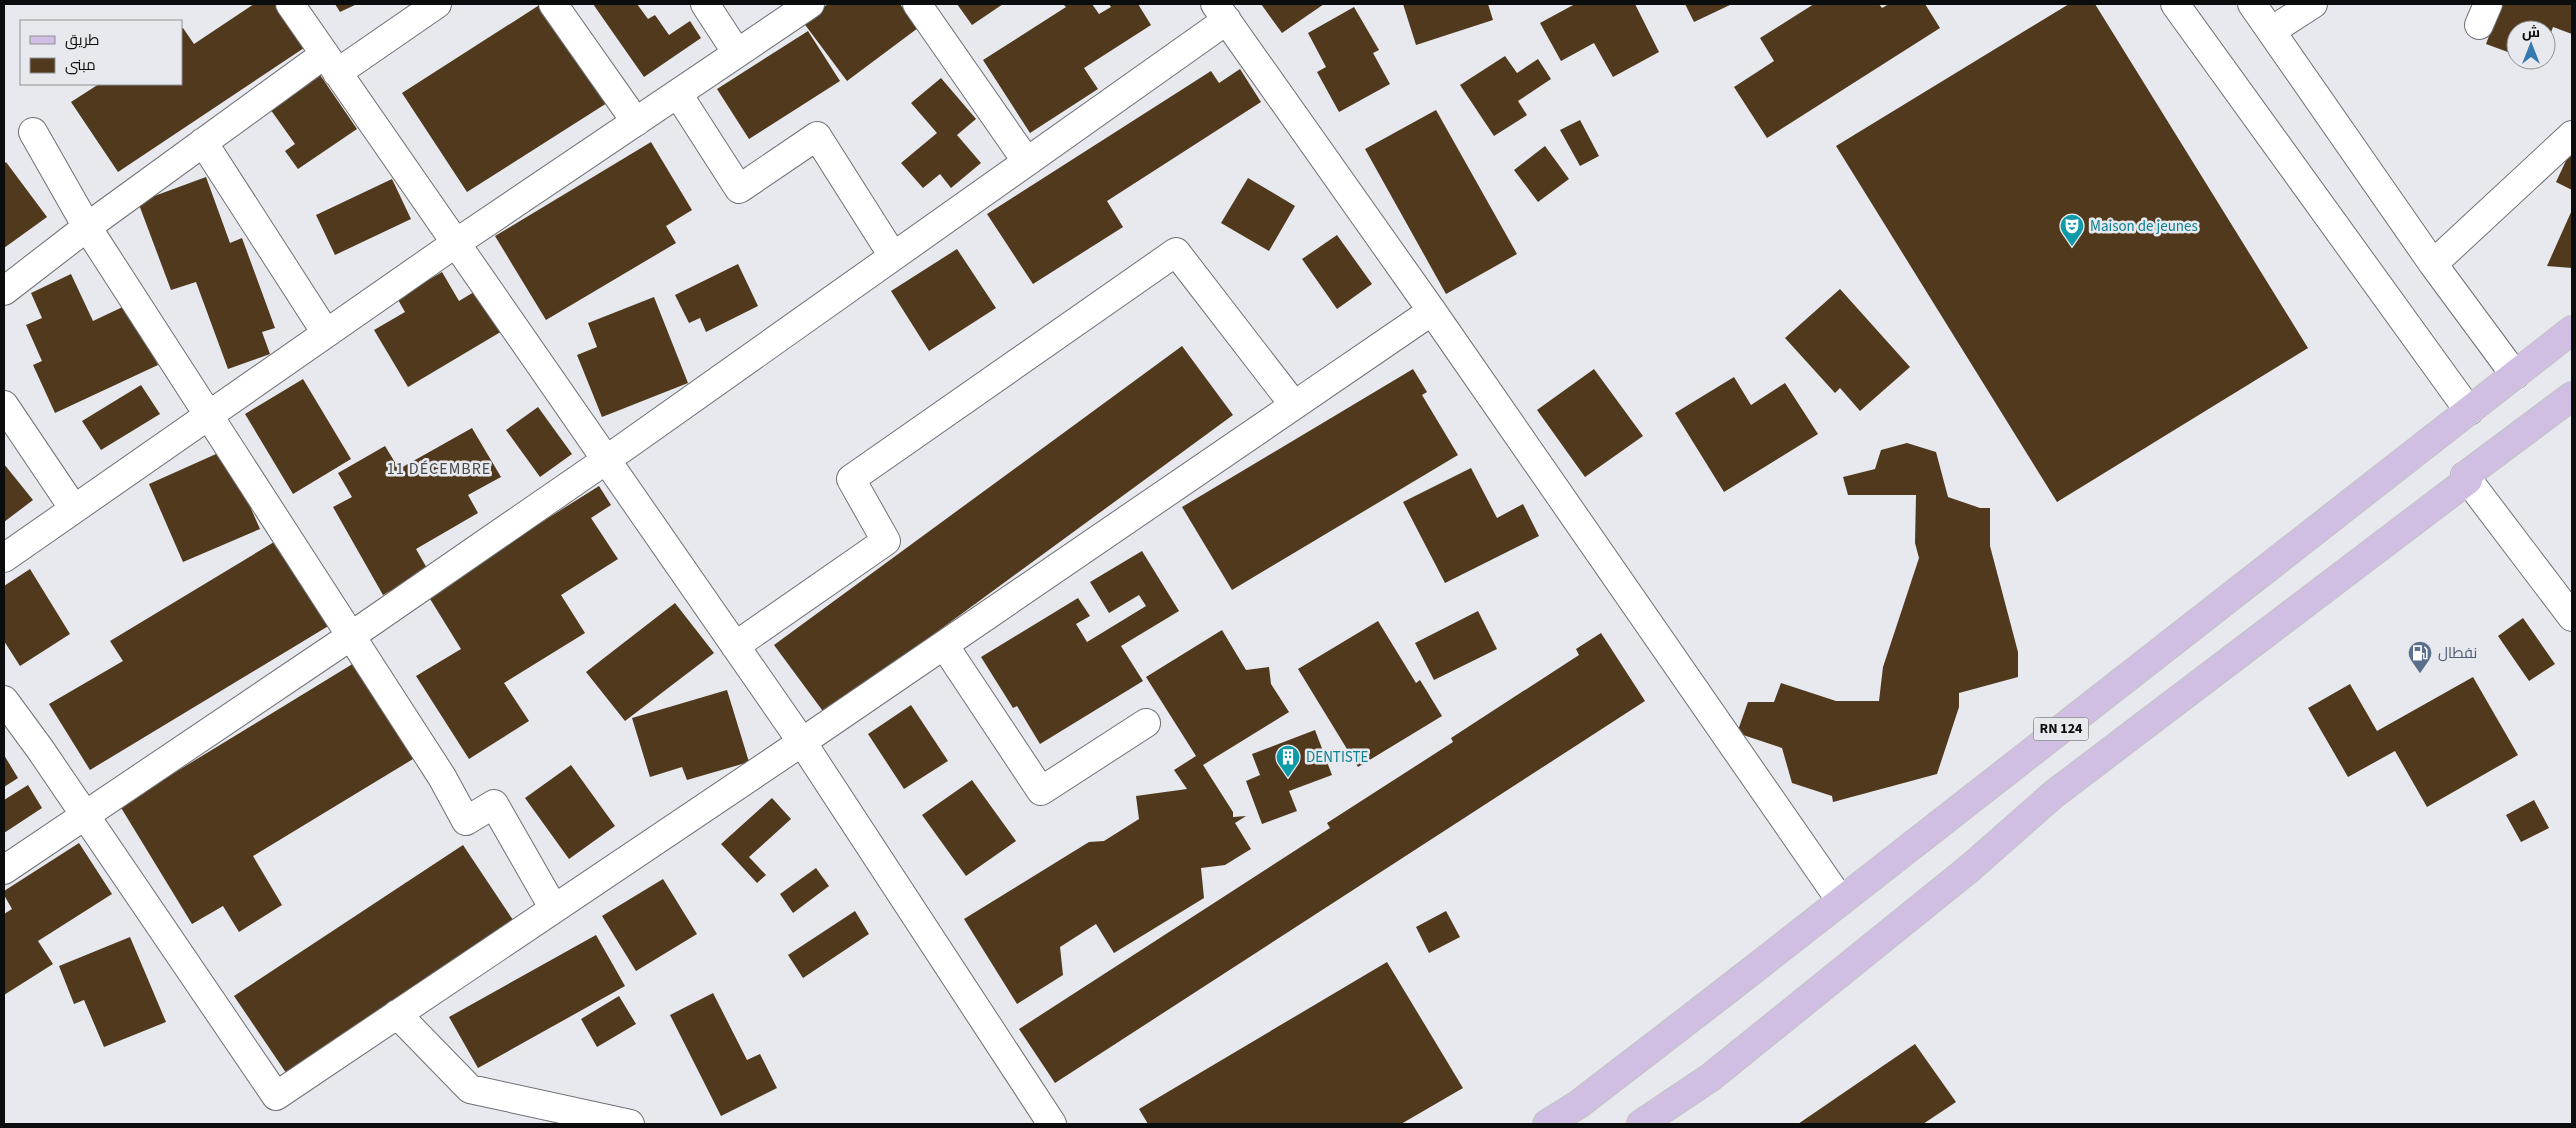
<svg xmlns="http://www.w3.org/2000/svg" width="2576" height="1128" viewBox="0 0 2576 1128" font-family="'Source Sans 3',Cairo,sans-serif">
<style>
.building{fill:#50391d}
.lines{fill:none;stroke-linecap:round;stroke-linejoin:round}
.minor-casing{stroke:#6e7074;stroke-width:30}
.major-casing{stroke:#c4c5c5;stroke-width:30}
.minor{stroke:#fff;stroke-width:28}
.major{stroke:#d0bee3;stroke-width:28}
.labels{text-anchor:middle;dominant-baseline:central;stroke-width:5;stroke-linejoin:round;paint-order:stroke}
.shield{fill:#e7e9ee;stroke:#4d4e50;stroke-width:1}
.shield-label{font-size:14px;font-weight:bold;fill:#0b0c0d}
.culture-label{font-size:15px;fill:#0d838f;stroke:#e7e9ee;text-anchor:start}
.service-label{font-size:15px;fill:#4e5e75;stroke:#e7e9ee;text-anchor:start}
.neighbourhood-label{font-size:16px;letter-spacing:1px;fill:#47494d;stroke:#e7e9ee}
</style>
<rect width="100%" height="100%" fill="#e7e9ee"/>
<path class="building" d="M254 4H279L307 46 118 172 71 102 99 84H181V29L183 28 194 44Z
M335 4H357L340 12Z
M541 4 618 96 467 192 402 93Z
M593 4H637L648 19 655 15 669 35 690 21 701 38 644 77Z
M828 4H900L918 28 847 81 803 22Z
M957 4H1003L972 25Z
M1063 4H1092L1099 14 1111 7 1109 4H1138L1151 25 1084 68 1098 89 1030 133 983 60 1066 7Z
M1261 4H1324L1282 33Z
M1403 4H1488L1493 20 1416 45Z
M1575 4H1635L1659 52 1613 77 1594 43 1561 61 1540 23Z
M1685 4H1732L1694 22Z
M1814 4H1879L1882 8 1889 4H1925L1940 28 1767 138 1734 87 1774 61 1760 38Z
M2069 4H2095L2308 348 2057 502 1836 146Z
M2501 4H2572V34L2553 27 2546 46V30H2516V55L2486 44Z
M1354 7 1379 50 1373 53 1390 84 1339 112 1317 72 1326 67 1308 33Z
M808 31 840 81 749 139 717 89Z
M1505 56 1517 73 1538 59 1551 79 1518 101 1527 115 1494 136 1460 85Z
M1240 69 1261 102 1107 201 1123 227 1033 284 987 214 1211 71 1219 83Z
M318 72 357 129 298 169 285 151 295 144 268 106Z
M941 78 976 119 957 135 981 163 951 188 940 174 923 188 901 163 937 133 911 103Z
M1436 110 1517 254 1446 294 1365 149Z
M1580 120 1599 156 1580 166 1560 130Z
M651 142 692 210 666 226 676 243 546 320 495 236Z
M1545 146 1569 179 1538 202 1514 170Z
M2572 148V190L2556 182Z
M6 162 47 217 4 248V164Z
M206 177 230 243 242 238 275 328 262 332 270 354 228 369 196 282 171 290 138 202Z
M1248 178 1295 206 1269 251 1221 223Z
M392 179 411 219 335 255 316 215Z
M2572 210V268L2547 266Z
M1337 235 1372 284 1337 309 1302 259Z
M957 249 996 308 929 351 891 291Z
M738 264 758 306 706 332 700 318 689 323 675 295Z
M442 272 459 301 484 286 509 327 408 387 374 330 405 312 397 298Z
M71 274 93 321 129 304 158 365 55 413 33 365 42 361 26 325 42 318 31 293Z
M1840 289 1910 367 1860 411 1840 388 1835 393 1785 338Z
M654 297 688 383 602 417 577 355 597 347 588 323Z
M1182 346 1233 415 825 714 774 645Z
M1413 369 1427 392 1422 395 1458 455 1232 590 1182 507Z
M1594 369 1643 436 1585 477 1537 410Z
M1734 377 1751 405 1785 383 1818 434 1724 492 1675 413Z
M303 379 351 459 293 494 245 414Z
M141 385 160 414 101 450 82 421Z
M538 407 572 454 540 477 506 430Z
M472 428 501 477 468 495 478 513 416 549 428 570 383 595 333 507 352 497 338 473 385 446 399 469Z
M1907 443 1936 452 1948 497 1980 508H1990V546L2018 652V677L1959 693V707L1937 774 1833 802 1832 796 1792 783 1782 748 1737 733 1748 702H1774L1781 683 1836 701H1879L1883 667 1919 558 1915 543 1916 495H1848L1843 477 1875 469 1881 450Z
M225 450 260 529 183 562 149 484Z
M4 464 33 500 4 522Z
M1471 468 1497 518 1523 504 1539 536 1445 583 1403 502Z
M599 486 611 505 591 518 618 559 561 595 585 633 504 683 529 721 469 759 416 676 461 649 427 594Z
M279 539 335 622 90 770 49 704 123 661 110 641Z
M1142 551 1179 611 1121 646 1143 681 1040 744 1017 706 1013 708 981 657 1078 598 1090 616 1076 624 1087 642 1146 606 1139 595 1109 613 1090 582Z
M30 569 70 634 20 666 4 641V586Z
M675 603 714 653 625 721 586 672Z
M1478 611 1497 649 1434 680 1415 643Z
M2523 618 2555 664 2529 681 2498 636Z
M1378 621 1416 683 1420 680 1442 716 1358 767 1298 669Z
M1222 630 1246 670 1269 667 1271 684 1289 712 1203 765 1233 812V817L1246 816 1235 823 1251 849 1225 865 1201 868 1204 898 1114 953 1096 924 1060 947 1063 975 1017 1004 964 919 1089 842 1104 841 1139 819 1136 796 1187 789 1174 770 1196 756 1146 677Z
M1601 633 1645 701 1055 1083 1019 1029 1330 828 1327 823 1453 742 1451 738 1579 655 1576 649Z
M359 660 418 756 253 856 282 905 239 932 223 906 192 924 120 806Z
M2473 677 2518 755 2427 807 2395 751 2348 777 2308 708 2350 684 2377 731Z
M727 690 749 762 687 780 682 767 650 777 632 718Z
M911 705 948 761 904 789 868 734Z
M1315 730 1332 775 1289 791 1297 811 1262 824 1246 781 1260 775 1252 754Z
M4 755 18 778 4 787Z
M571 765 615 826 569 859 525 798Z
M972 780 1016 841 966 876 922 815Z
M28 785 42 808 4 833V800Z
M772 798 791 819 749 857 766 875 757 883 721 844Z
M2534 800 2549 828 2521 842 2506 815Z
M79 843 112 894 38 941 53 964 4 995V914L12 909 4 895V891Z
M463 845 521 932 293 1083 234 996Z
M816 868 829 886 793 913 780 894Z
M663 879 697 934 636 971 602 916Z
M855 911 869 934 803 978 788 955Z
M1446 911 1460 937 1429 953 1416 927Z
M596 935 625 986 478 1068 449 1017Z
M130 937 166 1022 104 1047 84 1000 74 1004 59 966Z
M1387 962 1463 1088 1401 1124H1148L1139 1109Z
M713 993 747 1060 760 1054 777 1088 721 1116 670 1015Z
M619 996 636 1024 597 1047 581 1019Z
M1915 1044 1956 1102 1923 1124H1798Z"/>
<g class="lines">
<defs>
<path id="minor" d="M290 4 802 742 1052 1124
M553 4 636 122
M705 4 737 53
M917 4 1027 162
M1215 4 1432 311 1841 901
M2175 4 2469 411
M2252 4 2433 264 2515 375
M2479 25 2488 4
M2271 31 2313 4
M337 73 437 4
M678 94 739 189 817 136 893 256
M33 132 87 227 442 777 466 821 494 804 554 909
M203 142 326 333
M2433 264 2572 135
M4 291 87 227 325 54
M4 405 74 509
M2465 476 2572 617
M4 558 456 243 810 4
M944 645 1041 791 1146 723
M735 646 886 541 851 479 1176 252 1294 405
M4 700 40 749 276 1096 802 742 1432 311
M4 870 351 636 606 460 1227 20
M397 1014 470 1089 630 1124"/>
<path id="major" d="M1547 1124 1579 1104 1722 994 2572 330
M1641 1124 1711 1077 1970 868 2054 794 2468 480 2465 476 2572 396"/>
</defs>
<use href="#minor" class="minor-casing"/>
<use href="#major" class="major-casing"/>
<use href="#minor" class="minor"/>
<use href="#major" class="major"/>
</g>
<defs>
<symbol id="theatre-pin" viewBox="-11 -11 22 30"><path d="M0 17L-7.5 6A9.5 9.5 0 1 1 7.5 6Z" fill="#0f9aa8" stroke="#e7e9ee"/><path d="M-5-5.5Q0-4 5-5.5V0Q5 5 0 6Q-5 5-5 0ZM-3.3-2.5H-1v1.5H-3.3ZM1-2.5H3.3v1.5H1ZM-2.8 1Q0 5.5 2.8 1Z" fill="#fff"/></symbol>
<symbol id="fuel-pin" viewBox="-11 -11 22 30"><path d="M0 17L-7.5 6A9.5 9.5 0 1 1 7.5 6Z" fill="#5c6f8a" stroke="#e7e9ee"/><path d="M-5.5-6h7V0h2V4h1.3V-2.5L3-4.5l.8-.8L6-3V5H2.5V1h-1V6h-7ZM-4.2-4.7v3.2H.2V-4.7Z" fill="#fff"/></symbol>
<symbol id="building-pin" viewBox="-11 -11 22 30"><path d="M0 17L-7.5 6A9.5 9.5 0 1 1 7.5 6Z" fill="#0f9aa8" stroke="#e7e9ee"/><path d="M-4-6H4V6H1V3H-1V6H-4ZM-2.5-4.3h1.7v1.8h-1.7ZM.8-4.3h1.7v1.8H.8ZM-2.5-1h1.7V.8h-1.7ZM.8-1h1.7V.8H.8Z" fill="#fff"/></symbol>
</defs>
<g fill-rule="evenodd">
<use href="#theatre-pin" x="2058" y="212" width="28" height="38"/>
<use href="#fuel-pin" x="2406" y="639" width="28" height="38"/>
<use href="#building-pin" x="1274" y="743" width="28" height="38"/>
</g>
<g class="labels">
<rect class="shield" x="2033.5" y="717.5" width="55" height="23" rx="4"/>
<g class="shield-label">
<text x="2061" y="729">RN 124</text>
</g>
<g class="culture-label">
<text x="2090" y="226">Maison de jeunes</text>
<text x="1306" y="757">DENTISTE</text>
</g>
<g class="service-label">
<text x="2438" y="653">نفطال</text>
</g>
<g class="neighbourhood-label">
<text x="439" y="469">11 DÉCEMBRE</text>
</g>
</g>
<rect width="2576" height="1128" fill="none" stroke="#0b0c0d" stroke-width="10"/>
<rect x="20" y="20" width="162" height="65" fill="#e7e9ee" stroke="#8f9194"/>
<rect x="30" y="36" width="25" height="8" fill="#d0bee3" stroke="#8f9194"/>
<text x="65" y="45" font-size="15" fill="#0b0c0d">طريق</text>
<rect x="30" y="58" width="25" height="15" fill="#50391d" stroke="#8f9194"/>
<text x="65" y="70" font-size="15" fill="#0b0c0d">مبنى</text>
<g transform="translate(2531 45)"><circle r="24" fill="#e7e9ee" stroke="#8f9194"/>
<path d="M0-4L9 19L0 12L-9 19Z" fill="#3479af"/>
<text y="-8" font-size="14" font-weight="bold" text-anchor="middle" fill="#0b0c0d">ش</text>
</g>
</svg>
